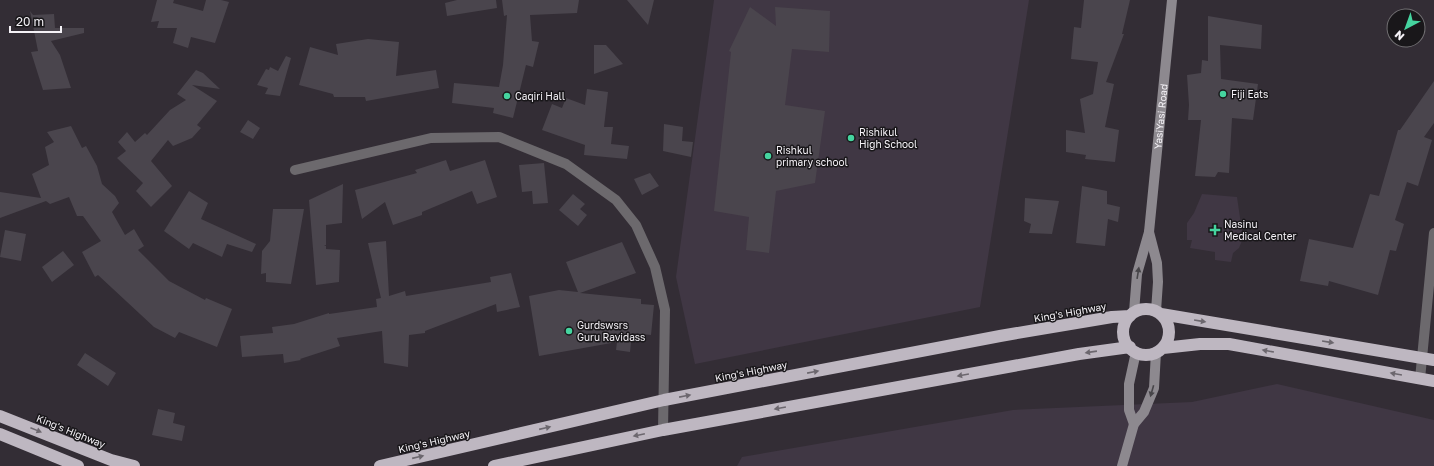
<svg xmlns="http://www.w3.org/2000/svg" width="1434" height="466" viewBox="0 0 1434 466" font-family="'Golos Text',sans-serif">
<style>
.built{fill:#403744}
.building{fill:#4a454d}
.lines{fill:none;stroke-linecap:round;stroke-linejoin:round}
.street{stroke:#6c696d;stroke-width:10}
.secondary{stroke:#8d898f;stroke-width:10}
.highway{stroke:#beb7c1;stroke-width:12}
.oneway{fill:#474549}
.oneway2{fill:#6c676e}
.poi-dot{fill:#45d49f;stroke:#19171a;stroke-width:1.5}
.labels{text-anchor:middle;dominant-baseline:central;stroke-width:3;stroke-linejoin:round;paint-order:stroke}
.poi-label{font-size:10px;fill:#f5f2f7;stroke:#19171a;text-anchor:start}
.street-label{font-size:10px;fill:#f5f2f7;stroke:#19171a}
</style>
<rect width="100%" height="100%" fill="#332d35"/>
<path class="built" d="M714 0H1029L980 307 695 364 676 277Z
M1202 194 1237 197 1243 238 1239 248 1233 253 1231 262 1215 260V252L1190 248 1192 240H1187V223L1194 213Z
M1277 384 1434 420V466H737L742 457 1013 410 1192 402Z"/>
<path class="building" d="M157 0H174L173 3 203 11 206 0H221L229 2 215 43 191 37 188 48 173 43 177 28H157L159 21 151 22Z
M457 0H496L497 8 447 16 445 3Z
M502 0H579L577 13 530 15 532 41 539 42 533 67 526 65 513 118 493 113 494 108 452 103 454 83 499 87 503 65 507 15 504 16Z
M627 0H654L648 25Z
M1084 0H1130L1122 34H1124L1106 82 1114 84 1105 127 1119 130 1115 162 1085 159 1086 155 1066 152V130L1085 133 1080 99 1093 94 1098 62 1071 59 1074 27 1081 28Z
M750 7 776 26 775 7 830 11 829 52 792 49 785 105 825 111 815 183 776 191 769 253 746 250 749 217 714 211 731 52 729 51Z
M30 11 33 15 54 14 55 28H84V33L51 41 60 55 71 88 43 90 31 52 38 51Z
M1208 16 1262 25 1261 49 1220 45 1221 79 1258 84 1253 120 1232 118 1229 173 1218 172 1215 177 1195 176 1201 120H1188L1189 105 1187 75 1201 73 1202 60 1208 61Z
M368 39 399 42 396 76 436 70 439 88 366 101 365 97H334L333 94 299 85 310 47 338 55 336 44Z
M594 45H606L623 64 594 74Z
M286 56 291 58 280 96 265 94 268 88 257 85 266 69 269 70 270 67 278 71Z
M196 70 203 73 220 89 192 85 217 101 197 125 201 128 192 138 173 146 168 140 151 161 172 186 151 207 136 191 143 183 117 158 126 151 118 142 127 132 135 142 145 133 147 135 170 110 186 100 177 94Z
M1434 81V123L1424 137 1432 140 1418 186 1407 182 1395 220 1404 224 1396 251 1390 250 1378 295 1329 281 1328 286 1300 281 1309 239 1353 248 1370 194 1379 196 1398 130H1400Z
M587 89 608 92 604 127H613L611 144 629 146 627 159 584 155 585 145 542 130 552 104 562 108 566 98 585 105Z
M248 120 260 128 253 139 240 132Z
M664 124 683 127 682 141 693 142 691 157 663 151Z
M71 126 82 148 86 146 97 166 102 184 115 196 119 203 112 212 125 235 134 229 144 246 138 250 169 281 205 300 206 298 232 309 217 347 179 332 175 338 154 327 98 275 95 277 82 252 101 241 83 216H77L69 197 50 204 46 201 0 218V192L41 198 32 174 49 165 45 147 54 142 47 132Z
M446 160 450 171 485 160 497 197 477 204 472 191 422 212V215L393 225 385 202 362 219 355 190 417 173 415 170Z
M544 163 548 203 533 204 532 191 522 192 519 165Z
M650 173 659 186 642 195 634 179Z
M343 184 342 223 326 225V245L324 246H326V249L340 250 339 282 316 285 309 200Z
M1082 186 1107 191V204L1120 207 1118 222 1108 219 1105 246 1076 243Z
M189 191 208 203 201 219 256 244 252 252 227 244 222 257 193 243 189 249 164 231Z
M573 194 585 204 580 209 587 215 578 226 559 210Z
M1025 198 1059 201 1052 234 1029 233 1031 224 1024 221Z
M273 209H304L291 284 266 282V273L261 274 262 251 270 241Z
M5 230 26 234 21 261 0 257Z
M386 241 389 296 405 291 406 296 491 282 490 277 511 273 520 307 497 312 496 304 425 331V333L409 335 408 367 384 363 382 331 337 338 340 346 300 359 301 360 284 363 283 354 242 357 240 336 273 333 272 327 294 324 329 313V314L377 307 376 299 381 298 368 243Z
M622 242 636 273 580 293 641 299V304L654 305 651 335 632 333 630 352 616 350 617 342 539 356 529 296 559 290 578 292 566 262Z
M63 251 74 265 52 282 42 267Z
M85 353 116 373 108 386 77 365Z
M158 409 175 413 173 423 185 426 182 441 152 435Z"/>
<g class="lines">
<path class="street" d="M295 170 431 138 499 137 566 164 616 200 636 225 655 267 665 310 663 430
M1420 379 1434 233"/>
<g class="secondary">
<path d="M1149 232 1157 263 1158 282 1156 311"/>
<path id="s1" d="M1134 312 1137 274 1149 232 1172 0"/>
<path d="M1134 424 1129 410V384L1136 352"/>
<path d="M1122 466 1134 424 1144 412 1154 388 1156 352"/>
</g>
<path class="highway" d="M1123 332a23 23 0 1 1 46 0a23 23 0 1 1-46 0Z
M1161 314 1434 360
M1163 348 1200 344H1229L1434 381
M0 416 111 460 134 466
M0 434 78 466
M380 466 664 400 1000 336 1112 317 1130 316
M494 466 663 430 1079 354 1130 347"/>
</g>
<defs><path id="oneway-solid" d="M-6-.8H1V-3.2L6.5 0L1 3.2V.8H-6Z"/></defs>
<g class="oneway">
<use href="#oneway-solid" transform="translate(1138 273) rotate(-81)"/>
<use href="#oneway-solid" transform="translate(1152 391) rotate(106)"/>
</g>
<g class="oneway2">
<use href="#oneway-solid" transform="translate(1200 321) rotate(9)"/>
<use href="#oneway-solid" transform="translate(1328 342) rotate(9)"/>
<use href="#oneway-solid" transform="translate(1268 351) rotate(-170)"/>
<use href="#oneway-solid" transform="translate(1091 352) rotate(172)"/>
<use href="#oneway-solid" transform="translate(813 372) rotate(-11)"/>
<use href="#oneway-solid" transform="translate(1396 374) rotate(-170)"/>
<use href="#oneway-solid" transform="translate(963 375) rotate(170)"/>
<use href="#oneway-solid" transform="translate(685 396) rotate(-11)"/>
<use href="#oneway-solid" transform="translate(780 408) rotate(170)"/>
<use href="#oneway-solid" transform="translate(545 428) rotate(-13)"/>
<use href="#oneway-solid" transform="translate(36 430) rotate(22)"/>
<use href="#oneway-solid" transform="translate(639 435) rotate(168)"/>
<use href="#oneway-solid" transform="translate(418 457) rotate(-13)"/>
</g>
<g class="poi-dot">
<circle cx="1223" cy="94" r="4"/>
<circle cx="507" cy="96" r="4"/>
<circle cx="851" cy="138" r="4"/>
<circle cx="768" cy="156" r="4"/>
<path d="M1213 224h4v4h4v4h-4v4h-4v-4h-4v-4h4z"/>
<circle cx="569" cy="331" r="4"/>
</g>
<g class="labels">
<g class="poi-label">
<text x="1231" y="94">Fiji Eats</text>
<text x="515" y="96">Caqiri Hall</text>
<text x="859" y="132">Rishikul<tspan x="859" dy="12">High School</tspan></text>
<text x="776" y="150">Rishkul<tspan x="776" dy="12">primary school</tspan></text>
<text x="1224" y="224">Nasinu<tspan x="1224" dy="12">Medical Center</tspan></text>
<text x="577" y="325">Gurdswsrs<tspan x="577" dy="12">Guru Ravidass</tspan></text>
</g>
<g class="street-label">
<text stroke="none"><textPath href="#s1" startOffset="198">YasiYasi Road</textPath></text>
<text transform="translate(1070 312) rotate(-10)">King's Highway</text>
<text transform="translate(751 371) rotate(-11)">King's Highway</text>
<text transform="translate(71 431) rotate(22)">King's Highway</text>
<text transform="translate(434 441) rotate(-13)">King's Highway</text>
</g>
</g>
<g transform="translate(1406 28) rotate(221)"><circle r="19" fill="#19171a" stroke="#716f72"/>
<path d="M0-3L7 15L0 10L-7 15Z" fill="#45d49f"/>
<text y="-6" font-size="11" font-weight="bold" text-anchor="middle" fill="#f5f2f7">N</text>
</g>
<path d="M10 26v6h51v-6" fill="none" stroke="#f5f2f7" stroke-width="2"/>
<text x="16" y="26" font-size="12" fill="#f5f2f7" stroke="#19171a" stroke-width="3" paint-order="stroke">20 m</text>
</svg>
